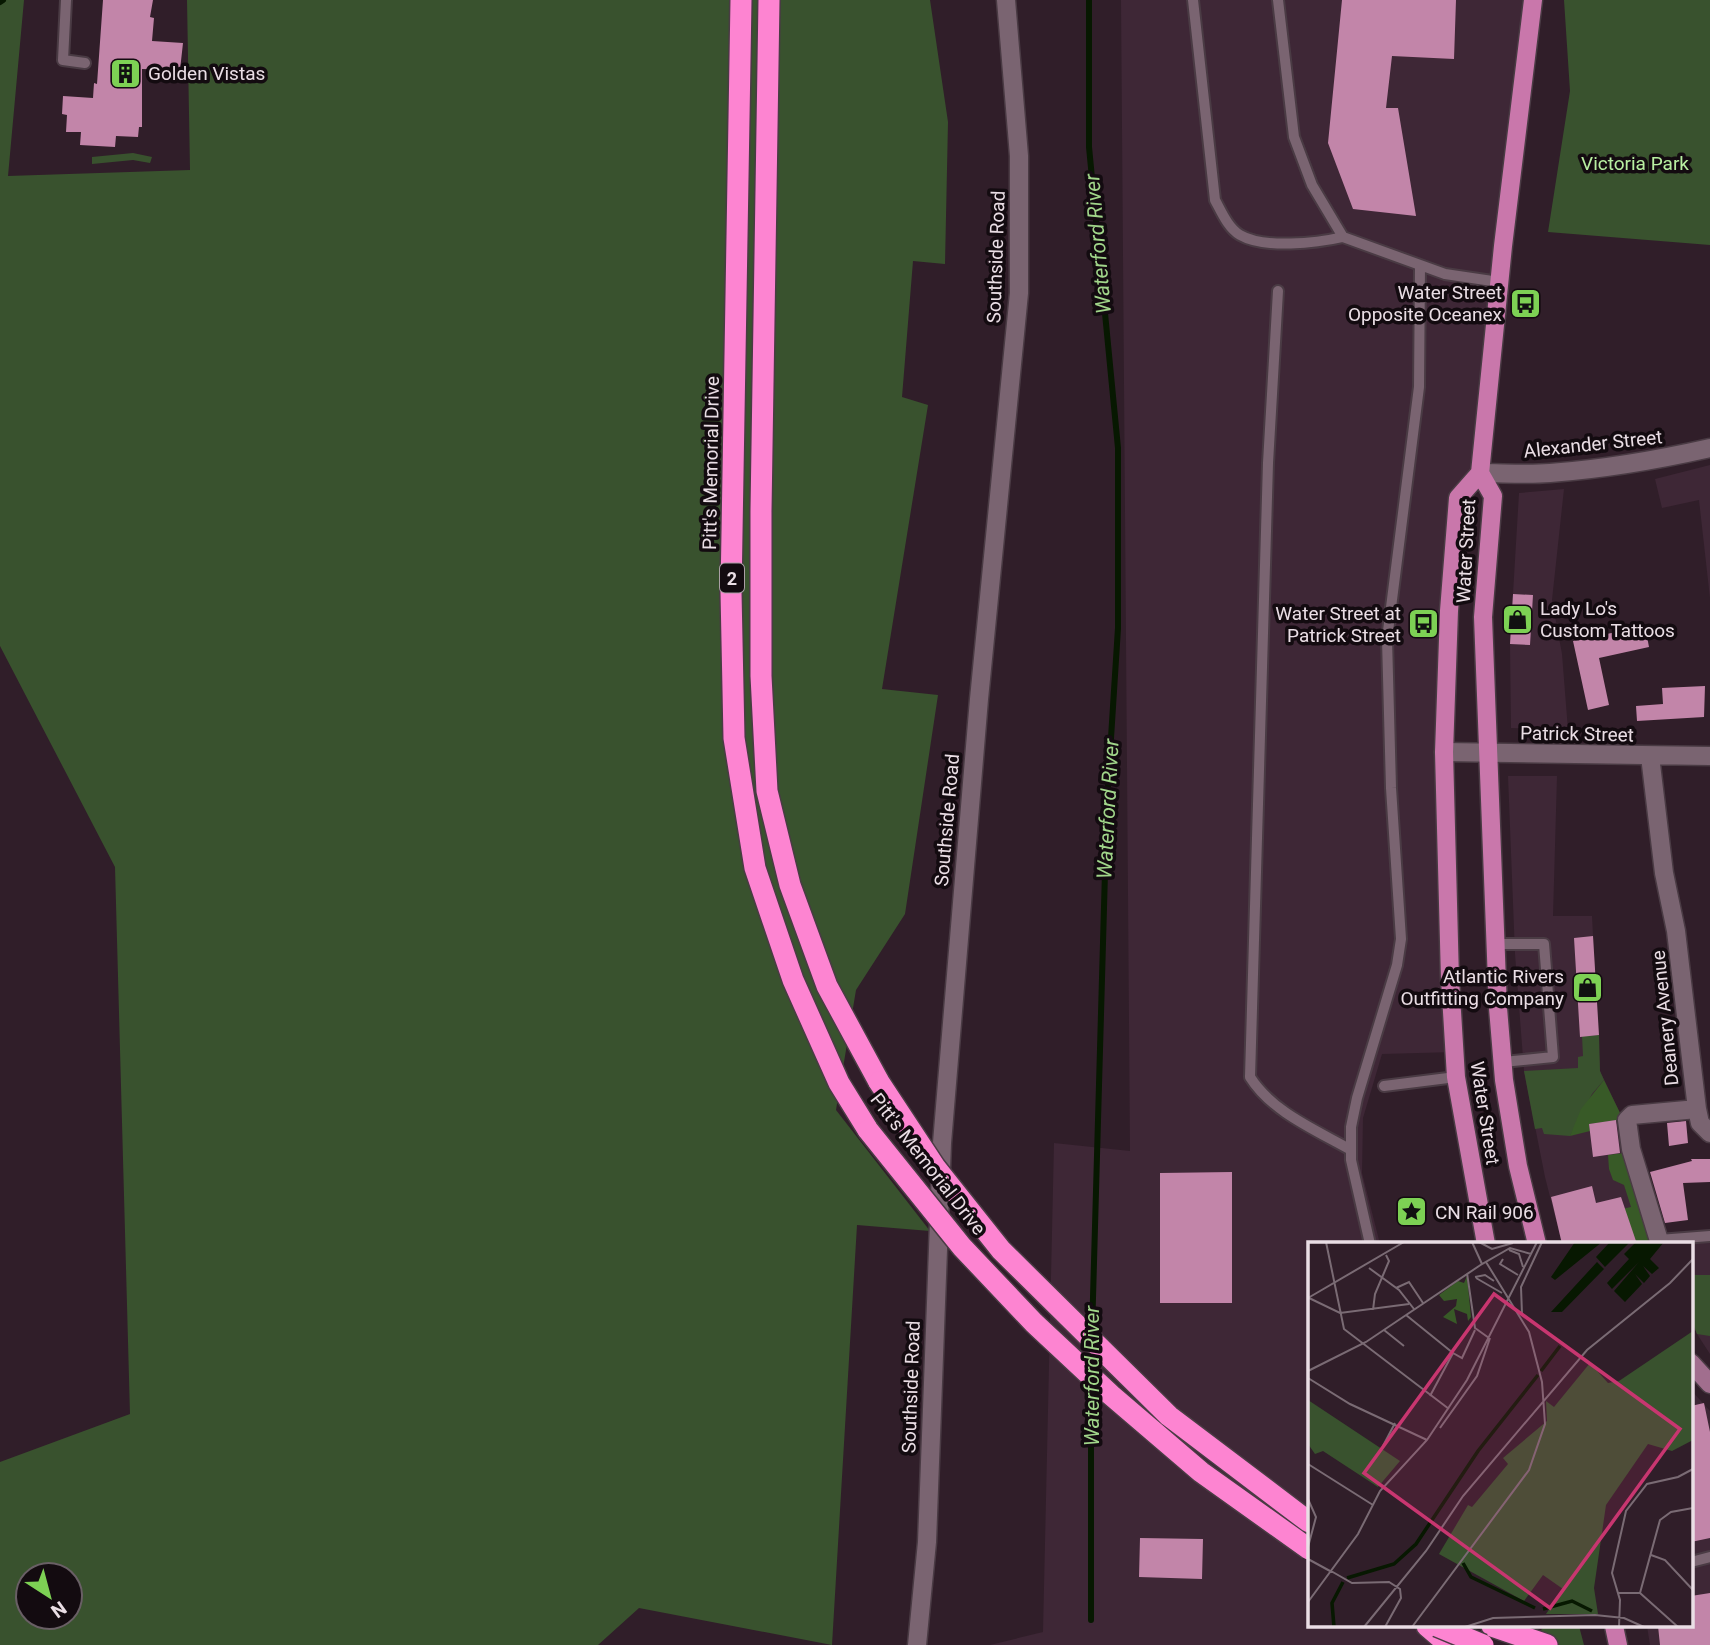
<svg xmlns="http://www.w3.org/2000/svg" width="1710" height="1645" viewBox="0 0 1710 1645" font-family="Roboto,sans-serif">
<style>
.built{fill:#3e2736}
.green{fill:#39522e;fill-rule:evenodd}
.forest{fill:#385a27}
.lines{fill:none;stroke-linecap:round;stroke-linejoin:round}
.stream{stroke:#071801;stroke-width:6}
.building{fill:#c285a9}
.lane-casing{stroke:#4a3b44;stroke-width:14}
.street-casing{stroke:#4a3b44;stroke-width:21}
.secondary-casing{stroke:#4a3b44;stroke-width:21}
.primary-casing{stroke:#4a3b44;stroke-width:21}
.highway-casing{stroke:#4a3b44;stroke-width:24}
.lane{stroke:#7a6471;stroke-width:10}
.street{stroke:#7a6471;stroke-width:18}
.secondary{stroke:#a16e8e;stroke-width:18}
.primary{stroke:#c977ab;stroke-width:18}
.highway{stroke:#fd84d1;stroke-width:21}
.highway-bridge-casing{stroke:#4a3b44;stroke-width:24;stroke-linecap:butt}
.highway-bridge{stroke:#fd84d1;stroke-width:21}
.labels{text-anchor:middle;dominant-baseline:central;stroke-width:7;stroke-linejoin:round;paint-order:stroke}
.shield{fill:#130b10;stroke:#aa9fa5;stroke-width:2}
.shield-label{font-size:18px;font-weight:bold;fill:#eadee5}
.poi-label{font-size:19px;fill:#eadee5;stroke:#130b10;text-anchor:start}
.park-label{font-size:19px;fill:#b8efa1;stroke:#130b10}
.street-label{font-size:19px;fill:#eadee5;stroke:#130b10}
.water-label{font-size:21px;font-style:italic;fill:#a1d68a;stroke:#130b10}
.inset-river{fill:none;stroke:#071801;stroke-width:3.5}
.inset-road{fill:none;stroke:#7a6b74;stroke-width:2}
.view{fill:#c83670;fill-opacity:0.15;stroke:#c83670;stroke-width:3.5}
.inset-edge{fill:none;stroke:#eadee5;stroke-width:3.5}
</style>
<rect width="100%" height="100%" fill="#301e29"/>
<path class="built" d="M1121 0H1533L1480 473 1458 498 1449 611 1455 1052 1382 1054 1363 1118 1362 1173 1380 1244H1309V1626H1414L1452 1645H990L1043 1632 1054 1143 1130 1151Z
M1710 465V598L1699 500 1662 508 1655 479Z
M1564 489 1552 600 1562 654 1568 730 1511 728 1510 644 1519 493Z
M1508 776H1557L1553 916H1592L1600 1071 1621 1115 1651 1244H1562L1545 1177 1524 1071 1515 954Z
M1710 1232V1354L1697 1334 1691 1319V1244H1673L1672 1235Z
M1691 1390 1710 1411V1645H1650L1647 1626H1691Z"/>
<path class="green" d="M0 0H24L8 176 190 170 187 0H930L948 122 945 264 913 261 902 397 928 405 882 689 938 695 905 914 856 990 836 1110 930 1231 857 1225 832 1645 639 1608 598 1645H0V1462L130 1414 115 867 0 646ZM28 1575H70V1617H28Z
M1564 0H1710V245L1548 232 1570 91Z
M133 153 152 157 150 163 133 160 92 164V157Z
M1599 1035 1600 1071 1604 1080 1592 1094 1570 1136 1544 1134 1542 1128 1535 1129 1524 1071 1578 1068V1057L1583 1056 1582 1036Z
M1691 1270 1694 1275H1710V1336L1697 1334 1691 1319Z
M1545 1626H1579L1584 1645H1543L1541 1630Z"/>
<path class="forest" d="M1604 1080 1621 1115V1120L1589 1124 1590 1131 1570 1136 1581 1109Z
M1624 1153 1651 1244H1637L1633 1235 1604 1241 1605 1244H1592L1590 1234 1612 1211 1631 1207 1624 1185 1613 1180 1609 1169 1608 1155Z"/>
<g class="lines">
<path class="stream" d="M1089 0V147L1118 448V628L1107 801 1092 1333
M0 2 3 0
M1091 1620V1386"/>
</g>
<path class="building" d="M103 0H153L150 17 154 18 152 41 183 43 180 70 142 69V127H139L138 137 116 136 115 147 80 145 81 132H66L67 115 62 114 63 96 93 98 94 83 97 84Z
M1342 0H1456L1454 59 1392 56 1386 108H1398L1416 216 1353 209 1328 143Z
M1513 594 1533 595 1530 645 1510 644Z
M1645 626 1649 647 1599 658 1609 705 1588 710 1573 641Z
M1705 686 1704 717 1637 721 1636 706 1663 704 1662 688Z
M1593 936 1599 1035 1580 1037 1574 938Z
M1616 1120 1620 1153 1593 1157 1589 1124Z
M1686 1121 1688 1143 1669 1146 1667 1123Z
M1691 1159H1710V1182L1683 1183 1688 1220 1665 1223 1650 1172 1692 1161Z
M1232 1172V1303H1160V1173Z
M1592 1186 1596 1203 1621 1197 1637 1244H1562L1551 1197Z
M1704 1403 1710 1432V1538L1691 1542V1406Z
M1140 1538 1203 1539 1202 1579 1139 1577Z
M1710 1593V1645H1660L1658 1626H1691V1596Z"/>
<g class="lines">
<defs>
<path id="lane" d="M66 0 63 60 85 63
M1193 0 1215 200C1221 211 1228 228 1240 235 1264 249 1317 243 1343 237
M1278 0 1294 137 1312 185 1343 237 1445 274 1499 282
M1278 291 1268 463 1250 1077C1272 1112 1316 1130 1351 1150
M1494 944H1544L1553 1057 1503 1062
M1384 1086 1456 1077
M1659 1240 1710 1236
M1370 1244 1351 1160V1127L1357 1098 1397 965 1401 939 1391 788 1387 639 1419 387 1420 266
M1691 1562 1710 1557"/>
<path id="street" d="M1480 473C1503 473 1527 475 1550 473 1604 469 1657 460 1710 448
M1444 752 1710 756
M1650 756 1664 873 1676 931 1697 1109 1700 1123 1710 1133
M1660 1244 1631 1149 1627 1120 1632 1115 1697 1109
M917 1645 927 1542 942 1143 979 699 1019 293V156L1006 0"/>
<path id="secondary" d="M1691 1363 1710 1384"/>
<path id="primary" d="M1480 473 1458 498 1449 611 1444 752 1450 979 1456 1077 1486 1244
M1480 473 1493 496 1483 617 1498 1008 1504 1080 1518 1166 1537 1244
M1480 473 1503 246 1533 0
M1614 1626 1618 1645"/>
<path id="highway" d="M741 0 731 592 734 738 755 868 793 980 839 1083 868 1130
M769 0 761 511V676L767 791 790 885 827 986 879 1082
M1427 1626 1449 1645
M1492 1626 1547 1645"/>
</defs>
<use href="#lane" class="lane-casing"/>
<use href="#street" class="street-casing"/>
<use href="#secondary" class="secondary-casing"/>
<use href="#primary" class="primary-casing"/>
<use href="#highway" class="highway-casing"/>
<use href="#lane" class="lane"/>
<use href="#street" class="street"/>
<use href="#secondary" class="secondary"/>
<use href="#primary" class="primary"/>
<use href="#highway" class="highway"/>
<defs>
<path id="highway-bridge" d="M879 1082 935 1167 1001 1250 1169 1416 1309 1522
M868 1130 962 1247 1034 1323 1111 1395 1201 1472 1309 1549
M1437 1626 1483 1645"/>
</defs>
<use href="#highway-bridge" class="highway-bridge-casing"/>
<use href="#highway-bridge" class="highway-bridge"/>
</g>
<defs>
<symbol id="building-square" viewBox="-11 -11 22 22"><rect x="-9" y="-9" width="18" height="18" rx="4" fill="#7dd154" stroke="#130b10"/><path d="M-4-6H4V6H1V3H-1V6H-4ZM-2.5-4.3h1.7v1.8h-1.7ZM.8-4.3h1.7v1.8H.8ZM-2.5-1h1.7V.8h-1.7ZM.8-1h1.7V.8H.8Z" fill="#111"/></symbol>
<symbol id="bus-square" viewBox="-11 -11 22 22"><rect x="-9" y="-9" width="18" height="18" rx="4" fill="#7dd154" stroke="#130b10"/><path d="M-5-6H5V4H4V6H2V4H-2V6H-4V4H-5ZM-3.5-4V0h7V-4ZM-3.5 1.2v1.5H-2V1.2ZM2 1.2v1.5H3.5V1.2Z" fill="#111"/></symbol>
<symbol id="shop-square" viewBox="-11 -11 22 22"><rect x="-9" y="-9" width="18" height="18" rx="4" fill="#7dd154" stroke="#130b10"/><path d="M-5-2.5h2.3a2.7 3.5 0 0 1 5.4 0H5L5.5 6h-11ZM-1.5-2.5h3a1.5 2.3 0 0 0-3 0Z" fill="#111"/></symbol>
<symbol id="sight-square" viewBox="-11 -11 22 22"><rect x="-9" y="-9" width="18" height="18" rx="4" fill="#7dd154" stroke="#130b10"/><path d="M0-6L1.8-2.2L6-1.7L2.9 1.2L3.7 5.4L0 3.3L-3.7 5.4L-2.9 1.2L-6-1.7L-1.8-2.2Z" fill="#111"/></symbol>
</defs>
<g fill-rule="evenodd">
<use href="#building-square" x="108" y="56" width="35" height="35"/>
<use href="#bus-square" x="1508" y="286" width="35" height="35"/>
<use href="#shop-square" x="1500" y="602" width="35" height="35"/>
<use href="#bus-square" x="1406" y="606" width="35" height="35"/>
<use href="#shop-square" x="1570" y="970" width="35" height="35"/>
<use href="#sight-square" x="1394" y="1194" width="35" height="35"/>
</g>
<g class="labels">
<rect class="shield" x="720" y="563.5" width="24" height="29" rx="5"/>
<g class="shield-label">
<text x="732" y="578">2</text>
</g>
<g class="poi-label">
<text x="148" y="73">Golden Vistas</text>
<text x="1502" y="292" text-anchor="end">Water Street<tspan x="1502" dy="22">Opposite Oceanex</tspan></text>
<text x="1540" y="608">Lady Lo's<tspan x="1540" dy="22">Custom Tattoos</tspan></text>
<text x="1401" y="613" text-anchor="end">Water Street at<tspan x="1401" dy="22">Patrick Street</tspan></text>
<text x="1564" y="976" text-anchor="end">Atlantic Rivers<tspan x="1564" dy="22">Outfitting Company</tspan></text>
<text x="1435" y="1212">CN Rail 906</text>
</g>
<g class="park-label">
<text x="1635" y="163">Victoria Park</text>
</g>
<g class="street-label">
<text transform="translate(996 257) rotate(-88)">Southside Road</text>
<text transform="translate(1593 444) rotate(-6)">Alexander Street</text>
<text transform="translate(711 463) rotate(-89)">Pitt's Memorial Drive</text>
<text transform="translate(1466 551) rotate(-87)">Water Street</text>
<text transform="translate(1577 734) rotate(1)">Patrick Street</text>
<text transform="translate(947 820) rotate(-85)">Southside Road</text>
<text transform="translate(1665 1018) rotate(-96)">Deanery Avenue</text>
<text transform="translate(1485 1113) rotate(81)">Water Street</text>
<text transform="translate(928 1164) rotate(52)">Pitt's Memorial Drive</text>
<text transform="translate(911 1387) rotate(-88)">Southside Road</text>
</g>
<g class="water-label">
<text transform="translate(1098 244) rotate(-95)">Waterford River</text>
<text transform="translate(1108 809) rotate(-87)">Waterford River</text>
<text transform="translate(1092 1376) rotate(-90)">Waterford River</text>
</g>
</g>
<g transform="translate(1308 1242)">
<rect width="385" height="385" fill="#301e29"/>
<path d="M385 89V198L364 209 340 202 298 263 286 346 290 372H238L255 347 235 333 216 359 131 312 160 263 164 265 200 222 195 216 239 179 238 159 246 165 282 121 300 141 311 139ZM0 158 92 219 70 245 15 209 7 212 0 202Z" fill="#39522e"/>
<path d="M159 34 163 75 160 79 159 72 146 67 149 82 135 75 148 64 149 57 136 59 131 53 150 39 156 41Z" fill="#385a27"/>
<path d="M267 0H294L247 38 243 35ZM302 0H322L297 25 288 15ZM328 0H356L342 17 351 26 344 32 335 24 342 34 336 41 327 32 334 42 317 60 306 49 331 20 304 47 299 41 321 17 316 12ZM289 20 296 27 254 70H243Z" fill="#071801"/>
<path class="inset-river" d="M233 129 252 104M155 321 163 335 227 366M39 336 86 322 108 302 170 209 230 133M235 367 264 359 284 369M26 385 24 361 35 340"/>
<path class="inset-road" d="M18 0 36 87 141 167M164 0 174 22 202 6 223 12M171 0 184 7 205 1M201 8 211 12 215 25M195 17 192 22 210 33M61 26 91 48 106 67M159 31 167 86 181 96M167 35 177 33 186 39M168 36 194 51M88 46 101 40 115 61M0 56 96 0M1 56 32 71 101 62M65 68 67 52 81 19 78 13M214 72 213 45 234 0M98 73 145 111M76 88 96 104M145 111 154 116 167 88M0 129 58 100 174 22M0 136 42 162 119 198M122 154 145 111M132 186 169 134 182 96M75 204 87 181M0 222 65 263M0 257 8 275 0 305M343 313 357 318 385 348M0 317 22 329M23 329 44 341 81 340 92 347 93 356 77 385M310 351H332L352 278 363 270 385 266M332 351 370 385M0 360 50 292 72 249 119 198 159 138 229 0M56 385 118 309 155 254 279 108 362 41 385 17M104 385 221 228 237 182 234 140 221 90 178 20M157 385 185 376 287 373 316 376 336 385M311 385 312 358 304 331 318 269 339 242 370 235 385 227"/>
<path class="view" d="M186 52 372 187 242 366 56 231Z"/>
<rect width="385" height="385" class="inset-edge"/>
</g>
<g transform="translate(49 1596) rotate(144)"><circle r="33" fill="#130b10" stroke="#695f65" stroke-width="2"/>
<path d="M0-5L12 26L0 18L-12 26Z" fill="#7dd154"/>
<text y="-10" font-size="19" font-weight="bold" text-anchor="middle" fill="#eadee5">N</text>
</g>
</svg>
